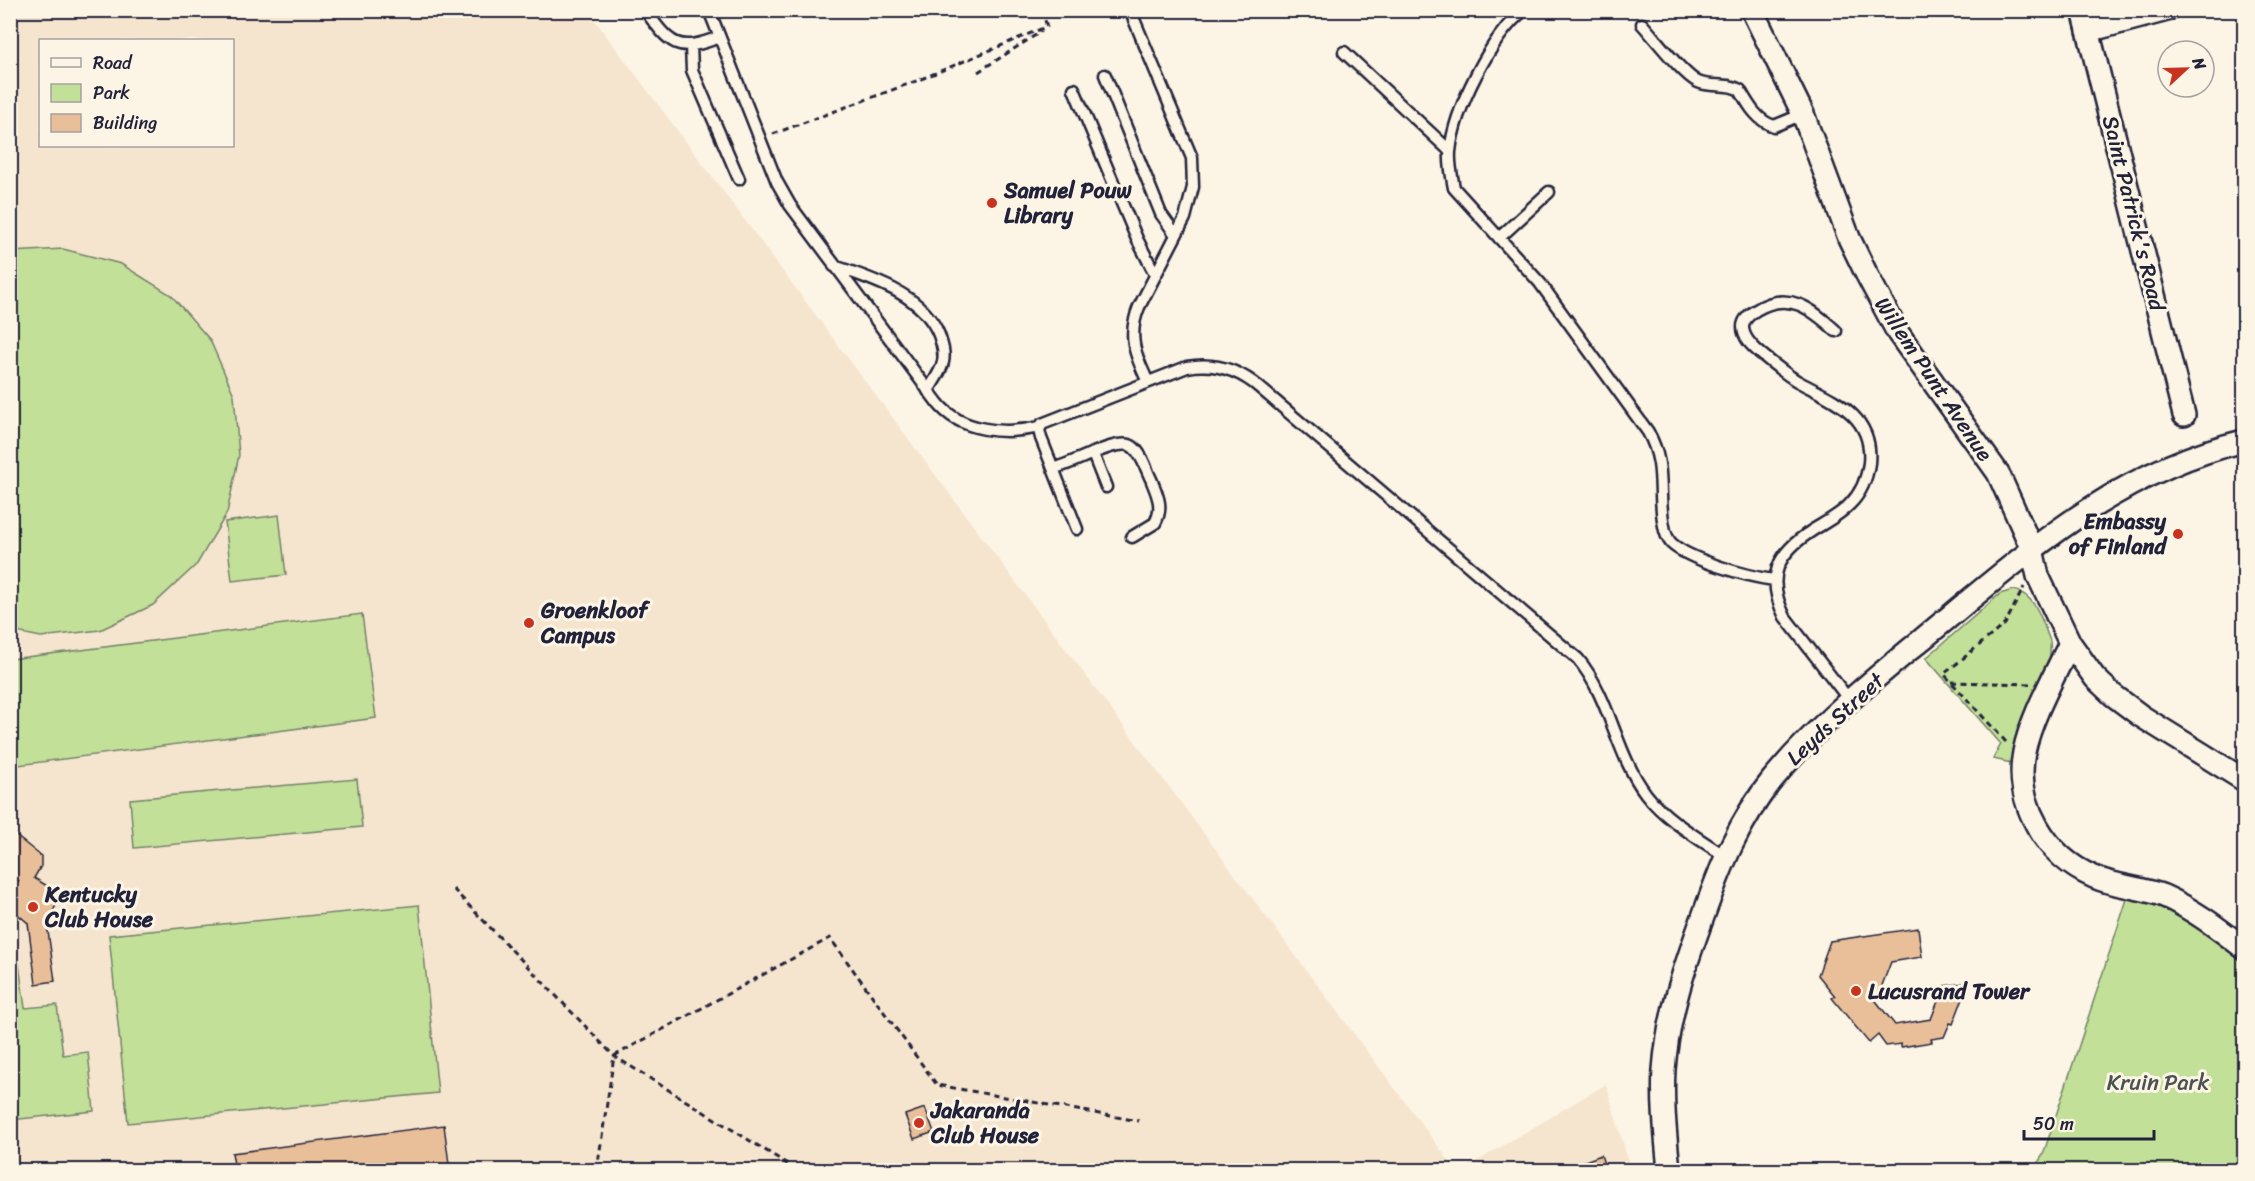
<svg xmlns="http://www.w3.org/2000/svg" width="2255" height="1181" viewBox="0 0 2255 1181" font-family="Sriracha,sans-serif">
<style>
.built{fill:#f6e5ce;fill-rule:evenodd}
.green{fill:#c3e098;stroke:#72816a;stroke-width:1.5}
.building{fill:#e9bf99;stroke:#22223b;stroke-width:1.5}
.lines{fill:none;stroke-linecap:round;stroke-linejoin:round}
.lane-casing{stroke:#22223b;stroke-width:15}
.street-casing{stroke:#22223b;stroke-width:26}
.path{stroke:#22223b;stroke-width:3;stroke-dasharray:6 4.5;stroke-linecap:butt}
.lane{stroke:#fcf5e5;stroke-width:10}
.street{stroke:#fcf5e5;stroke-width:21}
.poi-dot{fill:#c8321e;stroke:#fcf5e5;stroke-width:2}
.labels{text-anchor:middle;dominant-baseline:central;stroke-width:6;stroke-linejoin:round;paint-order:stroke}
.poi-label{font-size:22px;font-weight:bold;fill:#22223b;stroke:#fcf5e5;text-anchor:start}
.street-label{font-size:22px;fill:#22223b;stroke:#fcf5e5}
.park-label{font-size:22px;fill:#4a5252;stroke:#fcf5e5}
</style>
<rect width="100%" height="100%" fill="#fcf5e5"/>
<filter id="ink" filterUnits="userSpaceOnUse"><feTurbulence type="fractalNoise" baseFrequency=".0167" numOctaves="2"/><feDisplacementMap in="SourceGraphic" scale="12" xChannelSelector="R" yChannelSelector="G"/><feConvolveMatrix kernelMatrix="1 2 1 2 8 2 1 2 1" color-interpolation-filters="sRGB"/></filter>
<g filter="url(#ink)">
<path class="built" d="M10 11H588L1456 1170H11ZM40 40H232V146H40Z
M1606 1084 1631 1170H1462Z"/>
<path class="green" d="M63 249 121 264 171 295 210 340 234 395 239 455 227 513 197 564 153 605 100 630 41 637 11 631V252Z
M279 515 286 575 232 581 225 522Z
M2013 590C2036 594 2042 621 2050 641 2054 671 2026 722 2014 751L2012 763 1993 759 2001 744 1926 658 2000 594Z
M362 614 376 718 11 766V659Z
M357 779 362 827 134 848 130 799Z
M2131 887 2244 950V1170H2033L2043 1155Z
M419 905 438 1093 128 1123 109 935Z
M19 964 25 1008 57 1005 63 1055 88 1052 94 1111 11 1120V965Z"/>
<path class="building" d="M10 831 41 856V866L34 878 57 892 56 905 47 924 55 981 36 984 28 923 10 908V890L19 881 10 874Z
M1918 928 1922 957 1891 962 1876 1001 1895 1025 1931 1019 1944 986 1966 983 1960 997 1963 998 1953 1024 1950 1023 1944 1037 1931 1039 1932 1042 1901 1047V1044L1886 1046 1878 1035 1869 1043 1832 998 1835 996 1818 975 1830 941Z
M925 1108 934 1132 914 1139 905 1115Z
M444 1125 449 1164 403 1170H235L232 1153Z
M1601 1155 1606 1170H1565L1564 1169Z"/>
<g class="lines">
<defs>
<path id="lane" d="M645 10C670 44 677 54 719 37
M709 10 777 182 790 205 937 402C960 432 1005 435 1039 427
M1130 10 1192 158 1193 187 1185 218 1139 307C1127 336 1135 355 1148 382
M1524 10C1491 36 1454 110 1450 152 1449 164 1452 177 1454 188L1540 283 1648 432C1667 466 1657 492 1664 526 1665 532 1667 538 1671 543 1689 560 1749 577 1774 580
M1642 24C1654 37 1683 75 1698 82 1711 88 1728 82 1740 90 1748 104 1757 121 1774 126L1803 114
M691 46 692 70 739 179
M1344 52 1450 151
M1105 75 1161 214 1176 235
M1074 89 1137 239 1155 274
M1499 238 1549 192
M834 266C872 279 923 294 939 335 942 344 945 353 943 362 941 372 933 382 928 391
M1836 331C1812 309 1789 290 1756 310 1750 314 1743 319 1743 327 1743 338 1753 347 1760 353 1772 363 1784 373 1797 381 1832 400 1874 414 1869 463 1867 478 1861 493 1850 504 1840 515 1826 522 1813 530 1777 553 1765 577 1785 617L1850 701
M1093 454 1106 487
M1054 468C1072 465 1119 436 1133 447 1142 454 1146 469 1151 479 1157 494 1164 507 1155 523L1132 537
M1077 529 1041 438 1039 430 1042 424 1187 367C1215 362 1239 370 1260 388L1578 659C1611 699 1615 753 1646 794 1666 820 1698 838 1725 856"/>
<path id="street" d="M1752 10 1803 114 1849 238 1866 273 1898 333 1998 473 2032 549 2038 576 2070 643 2095 678 2113 695 2141 716 2244 780
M2083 10 2184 415
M2088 31 2167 10
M2070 643C2055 675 2031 717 2024 752 2014 803 2046 857 2094 877 2117 887 2141 887 2164 896 2193 909 2219 929 2244 948
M1669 1170C1666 1138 1662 1103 1664 1070 1668 1015 1685 965 1704 914 1721 866 1739 821 1772 780 1826 714 1896 662 1961 607 2049 534 2131 468 2244 441"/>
</defs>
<use href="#lane" class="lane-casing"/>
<use href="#street" class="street-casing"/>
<path class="path" d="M1042 10 1047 27
M978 72 1042 31
M773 134 919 80 1048 26
M1951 682 2030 684
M2006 742 1944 674 2005 624 2024 587
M453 889 614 1056 797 1170
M597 1170 614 1056 830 938 937 1085 1139 1121"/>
<use href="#lane" class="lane"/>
<use href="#street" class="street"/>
</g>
</g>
<g class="poi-dot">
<circle cx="992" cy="203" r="6"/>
<circle cx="2178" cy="534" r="6"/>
<circle cx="529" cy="623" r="6"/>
<circle cx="33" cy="907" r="6"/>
<circle cx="1856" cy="991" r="6"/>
<circle cx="919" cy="1123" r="6"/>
</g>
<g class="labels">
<g class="poi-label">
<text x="1004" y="190">Samuel Pouw<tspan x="1004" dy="25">Library</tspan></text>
<text x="2166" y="521" text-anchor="end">Embassy<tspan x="2166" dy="25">of Finland</tspan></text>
<text x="541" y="610">Groenkloof<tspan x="541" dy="25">Campus</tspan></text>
<text x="45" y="894">Kentucky<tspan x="45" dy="25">Club House</tspan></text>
<text x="1868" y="991">Lucusrand Tower</text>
<text x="931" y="1110">Jakaranda<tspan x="931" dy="25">Club House</tspan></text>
</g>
<g class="street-label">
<text transform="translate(2134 213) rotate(76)">Saint Patrick's Road</text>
<text transform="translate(1934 379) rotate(56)">Willem Punt Avenue</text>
<text transform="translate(1835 719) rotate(-43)">Leyds Street</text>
</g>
<g class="park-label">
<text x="2158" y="1082">Kruin Park</text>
</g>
</g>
<rect width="2255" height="1181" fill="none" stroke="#fcf5e5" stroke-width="36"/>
<rect x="18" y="18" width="2219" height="1145" fill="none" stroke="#22223b" stroke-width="2" filter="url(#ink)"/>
<rect x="39" y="39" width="195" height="108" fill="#fcf5e5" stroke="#a5a1a1" stroke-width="1.5"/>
<rect x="51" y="58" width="30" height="9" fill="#fcf5e5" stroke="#a5a1a1" stroke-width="1.5"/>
<text x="93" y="69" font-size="18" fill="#22223b">Road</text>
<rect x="51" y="84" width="30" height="18" fill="#c3e098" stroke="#a5a1a1" stroke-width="1.5"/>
<text x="93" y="99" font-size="18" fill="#22223b">Park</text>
<rect x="51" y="114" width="30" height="18" fill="#e9bf99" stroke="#a5a1a1" stroke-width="1.5"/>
<text x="93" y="129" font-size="18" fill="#22223b">Building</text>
<g transform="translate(2186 69) rotate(68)"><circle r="28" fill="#fcf5e5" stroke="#a5a1a1" stroke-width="1.5"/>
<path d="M0-4.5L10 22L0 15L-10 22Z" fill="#c8321e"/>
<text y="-9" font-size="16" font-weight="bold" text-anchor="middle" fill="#22223b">N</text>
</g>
<path d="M2024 1130v9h130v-9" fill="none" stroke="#22223b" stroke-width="3"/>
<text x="2033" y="1130" font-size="18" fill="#22223b" stroke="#fcf5e5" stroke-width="4.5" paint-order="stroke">50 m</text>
</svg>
